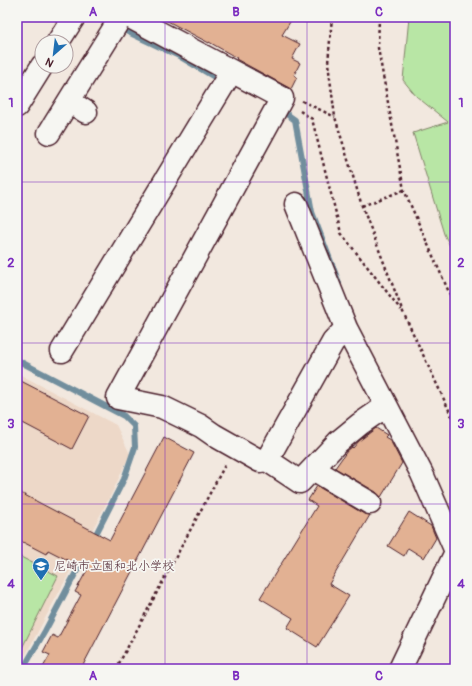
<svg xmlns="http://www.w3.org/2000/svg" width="472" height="686" viewBox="0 0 472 686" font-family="Pangolin,'Klee One',sans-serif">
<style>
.built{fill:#edd8c8}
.pitch{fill:#b8e6a5;stroke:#818268}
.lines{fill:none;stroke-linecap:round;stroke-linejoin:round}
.stream{stroke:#718e9d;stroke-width:6}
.building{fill:#e2b193;stroke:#4a1f2b}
.minor-casing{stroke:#4a1f2b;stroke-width:25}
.path{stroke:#4a1f2b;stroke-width:2.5;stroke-dasharray:3 3;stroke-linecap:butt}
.minor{stroke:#f6f6f2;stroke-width:22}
.grid{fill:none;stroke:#7b2cbf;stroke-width:1;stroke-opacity:0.55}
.labels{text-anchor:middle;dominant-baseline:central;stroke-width:3.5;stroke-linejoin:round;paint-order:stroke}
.poi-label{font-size:12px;fill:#4a1f2b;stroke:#f6f6f2;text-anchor:start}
.neatline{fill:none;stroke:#7b2cbf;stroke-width:1.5}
.grid-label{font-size:13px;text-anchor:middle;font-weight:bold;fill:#7b2cbf}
</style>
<rect width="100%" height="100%" fill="#f2e8df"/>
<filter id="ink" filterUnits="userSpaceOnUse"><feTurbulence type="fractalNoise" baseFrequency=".025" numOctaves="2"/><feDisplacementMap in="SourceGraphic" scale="8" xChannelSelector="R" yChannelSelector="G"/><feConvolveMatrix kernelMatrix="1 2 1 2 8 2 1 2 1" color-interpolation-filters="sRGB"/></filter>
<g filter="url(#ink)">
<path class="built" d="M17 373 116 425 130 454 112 493 18 669Z"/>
<path class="pitch" d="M409 17H455V256L444 234 413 133 448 122 416 96 403 80Z
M17 555 58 576 17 658Z"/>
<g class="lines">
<path class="stream" d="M96 17 177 55 221 81
M281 110 295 120 312 212 339 283
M17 360 124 416 134 426 135 447 124 479 93 540
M23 669 45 631 83 559"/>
</g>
<path class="building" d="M160 17H293L282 35 300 44 292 59 300 63 294 75 297 77 291 89 236 59 237 58 209 42V43Z
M17 379 89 416 72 449 17 420Z
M376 428 387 435 385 437 390 440 402 463 381 497 376 492 335 468 347 451 352 447 353 448 359 441Z
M164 437 194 453 81 669H42L50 655 43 652 52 635 58 638 81 595 75 592 87 570 48 550 46 554 17 539V491L110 540Z
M317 486 364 514 370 515 329 584 349 596 317 647 287 628 293 618 260 598 317 506 308 500Z
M409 512 431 526 436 538 424 558 408 548 404 556 388 546Z"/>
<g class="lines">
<defs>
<path id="minor" d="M130 17 282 98 118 398 162 407 201 426 214 435 260 461 267 460 300 482 338 442 360 424 386 406
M58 42 74 17
M69 101 86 112
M17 106 42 66
M49 133 121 17
M296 204 346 328 422 474 455 549
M62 351 231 72
M267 460 333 342 346 328
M313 469 370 503
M400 669 455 554"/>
</defs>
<use href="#minor" class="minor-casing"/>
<path class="path" d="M332 17 328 63 335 117 362 206 403 312 455 423
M379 17 378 48 404 190 455 306
M302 101 335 117
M300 111 312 119 341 233 401 310
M362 206 404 190
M116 669 225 465"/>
<use href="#minor" class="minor"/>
</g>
</g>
<path class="grid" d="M165 17V669M307 17V669M17 182H455M17 343H455M17 504H455"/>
<defs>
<symbol id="school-pin" viewBox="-11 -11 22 30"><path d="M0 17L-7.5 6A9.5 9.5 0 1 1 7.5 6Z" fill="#1f6fb2" stroke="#f6f6f2"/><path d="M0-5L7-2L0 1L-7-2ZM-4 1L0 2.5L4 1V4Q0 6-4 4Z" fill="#fff"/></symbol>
</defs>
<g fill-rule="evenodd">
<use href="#school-pin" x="31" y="556" width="20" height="27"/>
</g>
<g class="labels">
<g class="poi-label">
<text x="54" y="566">尼崎市立園和北小学校</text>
</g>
</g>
<rect width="472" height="686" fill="none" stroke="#f6f6f2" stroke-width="44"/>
<g transform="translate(54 54) rotate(208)"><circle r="19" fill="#f6f6f2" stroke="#b1a0a2"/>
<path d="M0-3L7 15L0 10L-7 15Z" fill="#1f6fb2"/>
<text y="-6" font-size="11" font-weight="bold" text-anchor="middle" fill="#4a1f2b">N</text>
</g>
<rect x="22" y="22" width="428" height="642" class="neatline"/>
<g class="grid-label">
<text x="93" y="16">A</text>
<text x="236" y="16">B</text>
<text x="379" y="16">C</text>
<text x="11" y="107">1</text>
<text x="461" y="107">1</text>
<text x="11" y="267">2</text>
<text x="461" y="267">2</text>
<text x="11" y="428">3</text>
<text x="461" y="428">3</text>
<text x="11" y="588">4</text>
<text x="461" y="588">4</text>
<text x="93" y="680">A</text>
<text x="236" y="680">B</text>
<text x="379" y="680">C</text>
</g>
</svg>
